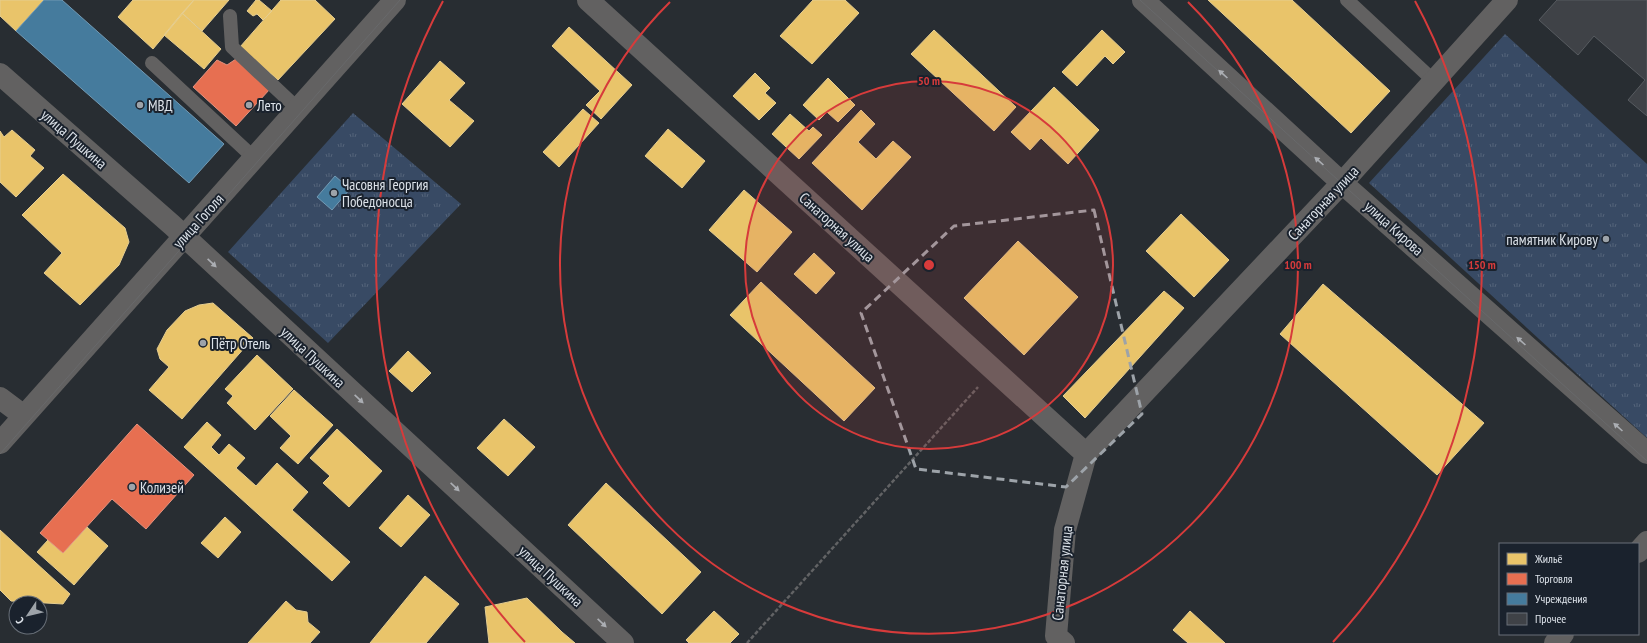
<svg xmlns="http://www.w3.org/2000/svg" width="1647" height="643" viewBox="0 0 1647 643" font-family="'PT Sans Narrow',sans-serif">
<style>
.park{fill:url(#park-tufts)}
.homes{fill:#e9c46a;stroke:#e5cd90}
.shops{fill:#e76f51;stroke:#e4927f}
.public{fill:#457b9d;stroke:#729ab4}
.building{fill:#3f4247;stroke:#575b60}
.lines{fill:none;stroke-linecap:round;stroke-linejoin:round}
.path{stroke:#626365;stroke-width:2.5;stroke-dasharray:4 2;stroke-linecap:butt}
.service{stroke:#626161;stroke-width:14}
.minor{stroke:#626161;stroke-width:22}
.tram{stroke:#68696b;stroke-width:1}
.oneway{fill:#abaeb3}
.marked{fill:none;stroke:#9da3a9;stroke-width:3;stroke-dasharray:8 5;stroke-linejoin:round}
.ring{fill:none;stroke:#d73b3b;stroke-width:2}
.poi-dot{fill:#9da3a9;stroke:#1a222d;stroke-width:1.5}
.labels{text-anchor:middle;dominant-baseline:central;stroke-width:4;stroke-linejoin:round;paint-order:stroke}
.poi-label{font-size:15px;fill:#dce2e9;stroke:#1a222d;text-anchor:start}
.street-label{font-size:15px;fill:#dce2e9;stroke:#1a222d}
.centre{fill:#d73b3b;stroke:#1a222d;stroke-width:2}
.ring-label{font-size:12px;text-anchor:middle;font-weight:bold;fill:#d73b3b;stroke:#1a222d;stroke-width:4;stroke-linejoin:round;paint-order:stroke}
</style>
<defs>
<pattern id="park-tufts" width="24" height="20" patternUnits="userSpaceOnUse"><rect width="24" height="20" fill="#384a64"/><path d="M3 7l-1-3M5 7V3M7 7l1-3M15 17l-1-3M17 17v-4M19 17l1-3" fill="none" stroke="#54647a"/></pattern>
</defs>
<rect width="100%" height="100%" fill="#282d32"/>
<path class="park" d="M1505 34 1647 164V438L1369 183Z
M353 113 461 204 328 343 228 252Z"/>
<path class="homes" d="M0 0H44L16 31 0 16Z
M133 0H194L153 49 118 17Z
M194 0H229L202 31 182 13Z
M256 0H259L272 11 263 20 257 14 253 16 247 11Z
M281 0H315L335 19 278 80 240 47Z
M813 0H845L859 13 812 64 780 36Z
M1208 0H1292L1390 91 1351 133Z
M182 13 221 49 204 69 164 35Z
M569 27 632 85 601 119 586 105 600 91 552 46Z
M934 30 1016 107 994 131 911 54Z
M1102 30 1125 52 1113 64 1105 56 1077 86 1062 72Z
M440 61 465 83 449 100 474 121 450 147 402 104Z
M755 73 770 88 765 93 776 103 759 120 733 96Z
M828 78 855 105 838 122 827 112 819 120 803 105Z
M1054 87 1099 130 1068 164 1041 138 1030 150 1011 132Z
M583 109 599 123 559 167 543 152Z
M861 110 875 124 858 142 876 159 893 141 911 157 862 210 812 163Z
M790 114 809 131 813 127 822 135 799 159 772 134Z
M668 129 705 161 682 188 645 156Z
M12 130 35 150 30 156 44 168 16 197 0 182V131L4 137Z
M63 174 125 228 129 242 119 265 80 305 44 273 62 253 22 215Z
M744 190 792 232 757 272 709 230Z
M1181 214 1229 260 1194 297 1146 251Z
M1018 241 1078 297 1024 355 964 298Z
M814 253 835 273 816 294 794 274Z
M761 282 875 388 844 421 730 315Z
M1323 284 1484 423 1437 475 1280 334Z
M1164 291 1184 308 1085 418 1063 396Z
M213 303 253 338 182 419 149 390 169 367 160 359 157 349 167 330 185 311 199 305Z
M408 351 431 373 412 392 389 371Z
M257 355 293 389 255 430 227 403 233 396 225 389Z
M294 390 333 425 298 464 280 448 291 436 270 416Z
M504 419 535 447 508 476 477 448Z
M207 422 221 435 211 447 219 455 229 444 245 458 236 468 256 486 277 463 308 492 292 510 350 562 332 581 184 447Z
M337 429 382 471 349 507 323 483 330 476 310 458Z
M606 483 701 572 662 614 568 525Z
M408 495 430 515 401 547 379 528Z
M225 517 241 532 218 558 201 543Z
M87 527 108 546 74 585 37 552 48 540 63 553Z
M0 530 70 594 63 604 11 601 0 590Z
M425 576 459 604 426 643H370Z
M527 598 562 632 575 643H489L485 607Z
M286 601 296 610 307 612 308 622 320 632 310 643H248Z
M714 611 739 634 730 643H689L686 640Z
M1190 611 1225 643H1188L1173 630Z"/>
<path class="shops" d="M236 59 270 89 236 126 193 87 217 60 227 65Z
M137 424 194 475 146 529 112 499 63 553 40 533Z"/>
<path class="public" d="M44 0H62L224 144 189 183 16 31Z
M335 176 350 189 332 210 317 197Z"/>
<path class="building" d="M1557 0H1647V116L1628 100 1645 80 1594 36 1578 55 1539 20Z"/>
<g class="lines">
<path class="path" d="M747 643 978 387"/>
<path class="service" d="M1347 0 1434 81
M230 16 232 47 298 109
M152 63 254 158"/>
<path class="minor" d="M588 0 1086 454
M1143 0 1342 183 1647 453
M0 74 172 225 623 643
M0 398 24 416
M0 443 395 0
M1638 552 1647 542
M1064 643 1056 636 1065 530 1086 454 1342 183 1507 0
M1555 643 1563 634"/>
<path class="tram" d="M1140 0 1647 461
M0 454 400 0"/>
</g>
<defs><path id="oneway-solid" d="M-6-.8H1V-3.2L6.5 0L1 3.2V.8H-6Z"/></defs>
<g class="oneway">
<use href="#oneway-solid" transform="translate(1223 74) rotate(-138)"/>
<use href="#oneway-solid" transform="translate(1319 161) rotate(-138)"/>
<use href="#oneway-solid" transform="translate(212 263) rotate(43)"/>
<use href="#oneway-solid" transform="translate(1521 341) rotate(-138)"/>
<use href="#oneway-solid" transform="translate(359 399) rotate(43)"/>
<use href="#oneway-solid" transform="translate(1618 427) rotate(-138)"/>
<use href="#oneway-solid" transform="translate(455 487) rotate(43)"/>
<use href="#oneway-solid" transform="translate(602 623) rotate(43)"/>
</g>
<path class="marked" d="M1094 210 1142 414 1066 487 916 469 861 313 954 226Z"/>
<circle cx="929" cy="265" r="184" fill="#d73b3b" fill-opacity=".12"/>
<g class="ring">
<circle cx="929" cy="265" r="184"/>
<path d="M1188 2A369 369 0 1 1 670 2"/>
<path d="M525 642A553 553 0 0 1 443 1M1415 1A553 553 0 0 1 1333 642"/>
</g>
<g class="poi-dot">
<circle cx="140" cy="105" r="4"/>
<circle cx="249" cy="105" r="4"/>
<circle cx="334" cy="193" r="4"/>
<circle cx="1606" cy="239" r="4"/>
<circle cx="203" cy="343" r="4"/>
<circle cx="132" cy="487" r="4"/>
</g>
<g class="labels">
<g class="poi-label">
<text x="148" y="105">МВД</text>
<text x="257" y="105">Лето</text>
<text x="342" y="184">Часовня Георгия<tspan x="342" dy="17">Победоносца</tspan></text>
<text x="1598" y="239" text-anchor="end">памятник Кирову</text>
<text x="211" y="343">Пётр Отель</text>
<text x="140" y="487">Колизей</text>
</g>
<g class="street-label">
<text transform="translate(74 139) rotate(41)">улица Пушкина</text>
<text transform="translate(1323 203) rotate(-47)">Санаторная улица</text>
<text transform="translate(198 221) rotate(-48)">улица Гоголя</text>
<text transform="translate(837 227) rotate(42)">Санаторная улица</text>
<text transform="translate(1394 228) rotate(42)">улица Кирова</text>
<text transform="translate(313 357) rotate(43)">улица Пушкина</text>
<text transform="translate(1062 573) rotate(-84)">Санаторная улица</text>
<text transform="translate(551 576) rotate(43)">улица Пушкина</text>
</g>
</g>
<circle cx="929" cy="265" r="6" class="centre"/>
<g class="ring-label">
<text x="929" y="85">50 m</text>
<text x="1298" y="269">100 m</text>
<text x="1482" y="269">150 m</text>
</g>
<rect x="1499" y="543" width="140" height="92" fill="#1a222d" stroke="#686f78"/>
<rect x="1507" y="553" width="20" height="12" fill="#e9c46a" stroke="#686f78"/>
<text x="1535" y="563" font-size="12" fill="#dce2e9">Жильё</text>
<rect x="1507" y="573" width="20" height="12" fill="#e76f51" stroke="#686f78"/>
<text x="1535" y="583" font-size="12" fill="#dce2e9">Торговля</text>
<rect x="1507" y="593" width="20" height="12" fill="#457b9d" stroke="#686f78"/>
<text x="1535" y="603" font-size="12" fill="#dce2e9">Учреждения</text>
<rect x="1507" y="613" width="20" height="12" fill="#3f4247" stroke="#686f78"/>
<text x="1535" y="623" font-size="12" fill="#dce2e9">Прочее</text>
<g transform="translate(28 615) rotate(235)"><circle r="19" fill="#1a222d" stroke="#686f78"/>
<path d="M0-3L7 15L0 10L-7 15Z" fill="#9da3a9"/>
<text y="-6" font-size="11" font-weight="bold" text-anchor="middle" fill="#dce2e9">С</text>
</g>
</svg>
